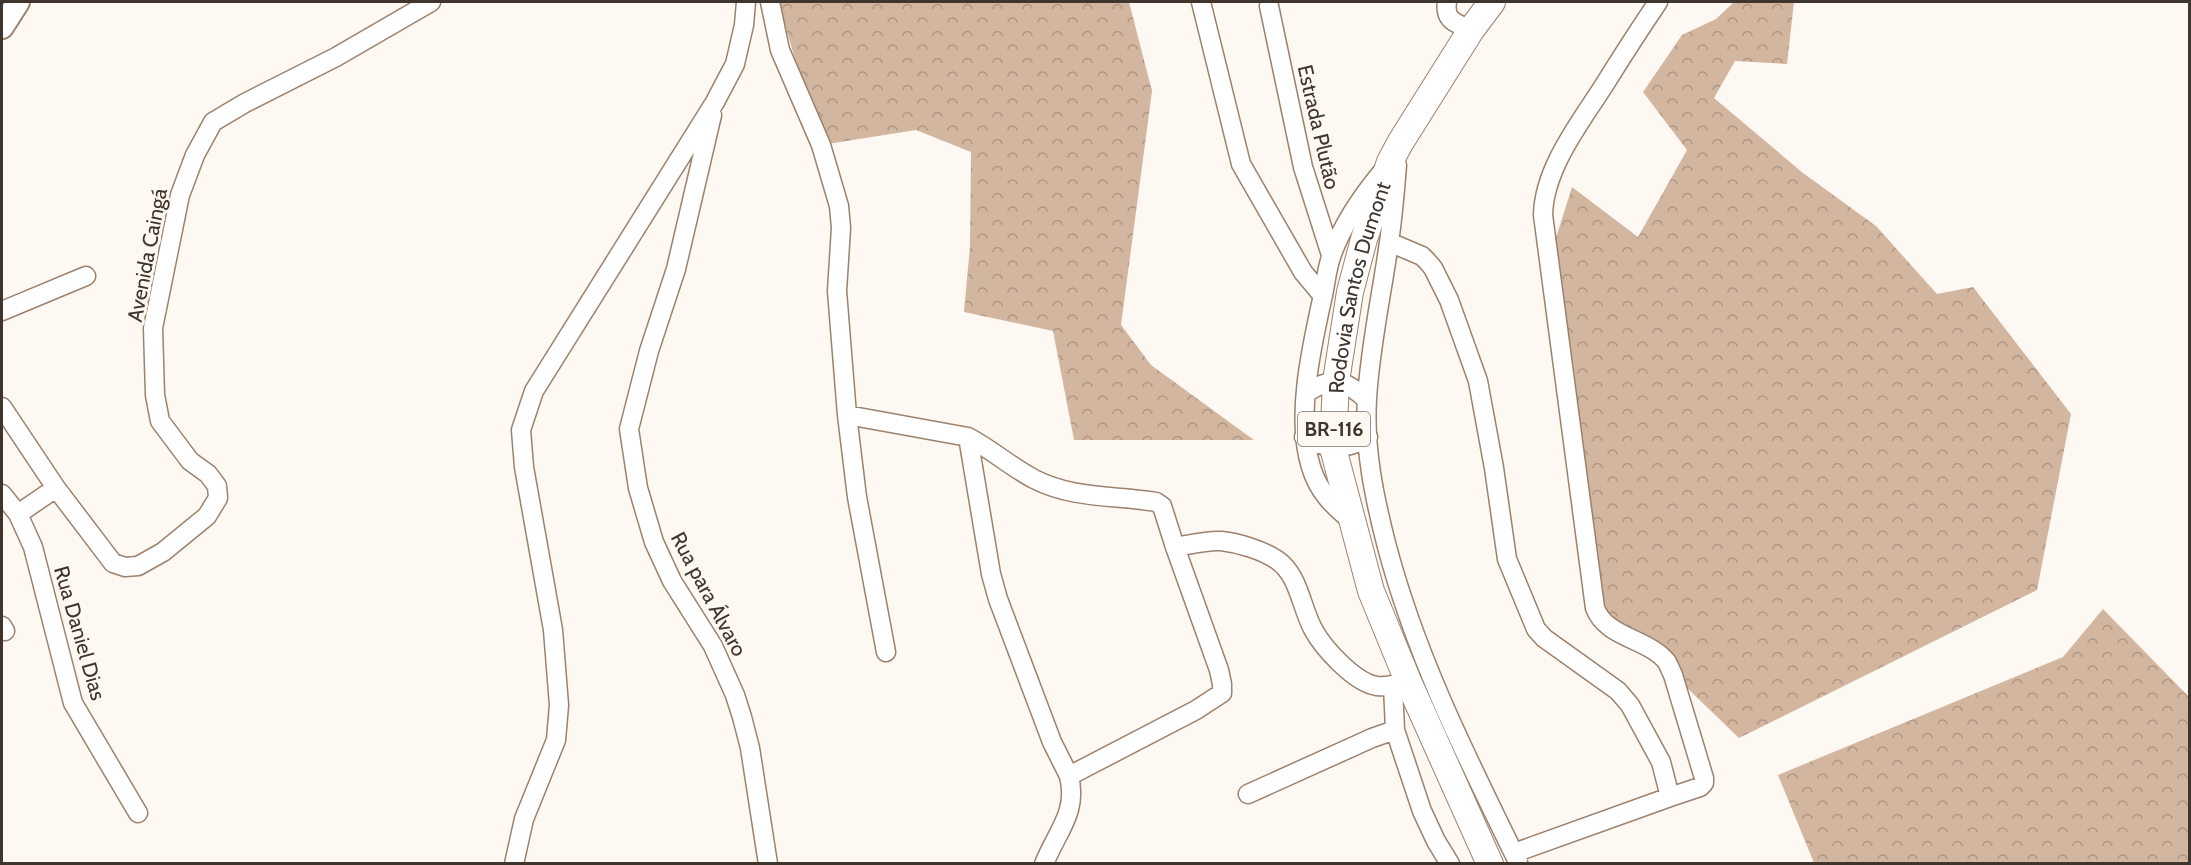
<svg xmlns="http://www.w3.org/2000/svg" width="2191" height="865" viewBox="0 0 2191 865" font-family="Cabin,sans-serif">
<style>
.forest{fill:url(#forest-crowns)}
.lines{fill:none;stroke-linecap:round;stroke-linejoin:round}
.minor-casing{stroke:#9c816c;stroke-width:21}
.major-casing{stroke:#9c816c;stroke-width:26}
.highway-casing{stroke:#9c816c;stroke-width:28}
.minor{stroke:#fff;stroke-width:18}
.major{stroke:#fff;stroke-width:22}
.highway{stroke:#fff;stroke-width:26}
.labels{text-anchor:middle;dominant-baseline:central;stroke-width:6;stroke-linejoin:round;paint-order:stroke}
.shield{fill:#fef8f3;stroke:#797068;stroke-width:1.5}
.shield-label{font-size:20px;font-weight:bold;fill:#40352c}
.street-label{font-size:21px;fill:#40352c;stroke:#fef8f3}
</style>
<defs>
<pattern id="forest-crowns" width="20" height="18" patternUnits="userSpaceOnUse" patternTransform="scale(1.5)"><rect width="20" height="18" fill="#d3b6a0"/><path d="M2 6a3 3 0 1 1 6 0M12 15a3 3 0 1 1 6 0" fill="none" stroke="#ad9583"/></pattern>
</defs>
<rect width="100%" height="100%" fill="#fef8f3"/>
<path class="forest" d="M778 2H1129L1152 91 1121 325 1151 365 1254 440H1074L1053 331 964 312 970 246 971 152 916 130 821 145Z
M1734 2H1794L1787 64 1735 61 1714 98 1803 173 1876 226 1937 294 1973 287 2071 414 2037 590 1739 738 1601 605 1549 260 1572 187 1638 237 1687 150 1643 92 1682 35 1716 19Z
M2103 609 2189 697V863H1814L1778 775 2063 657Z"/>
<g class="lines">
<defs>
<path id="minor" d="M770 2 780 50 821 145 839 206 841 228 837 291 847 415
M1201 2 1241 164 1303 272 1323 296
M1447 2C1444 21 1456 23 1471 30
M1658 2C1639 30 1621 58 1603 87 1579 124 1544 169 1543 215L1595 608C1606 638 1648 638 1667 662 1669 666 1671 671 1673 675L1704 778V783L1700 787 1670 797
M1269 6 1303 167 1331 255
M712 115 676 269 649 351 629 429 638 488 654 542 672 581 713 646 735 695 742 717 750 748 768 864
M1397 165C1395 190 1393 216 1389 242 1382 294 1370 346 1367 399 1364 448 1374 496 1386 543 1415 655 1467 758 1518 862
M1389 242 1422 256 1427 261 1433 268 1449 300 1478 381 1494 468 1507 559 1536 629 1544 638 1618 691 1630 705 1661 762 1670 797 1514 853
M2 311 86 276
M1306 393C1332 376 1345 379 1367 400
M2 407 56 488 113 563 125 567 138 566 163 552 207 516 218 498 217 486 208 474 190 461 160 421 155 395 153 328 180 195 195 155 213 122 245 103 336 57 431 2
M968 437 991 574 998 599 1052 742 1069 776
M1304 437C1327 450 1346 451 1368 437
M2 494 18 514 33 547 73 703 138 813
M18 514 56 488
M1352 521C1333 506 1318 491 1311 467 1295 417 1312 345 1323 295 1326 281 1327 267 1332 254 1343 224 1362 196 1382 172
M2 626 5 631
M886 652 857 497 847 415 968 437C991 449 1011 467 1034 479 1073 499 1114 495 1156 502L1162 506 1175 547C1189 545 1206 540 1221 541 1239 543 1262 550 1277 560 1299 575 1301 607 1313 629 1323 648 1355 683 1377 686 1388 687 1398 684 1408 681
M1393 686 1395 730 1422 811 1436 841 1450 864
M1248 794 1372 738 1395 730
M514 864 524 819 556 740 559 705 553 630 524 467 521 430 534 391 715 102 735 64 744 25 746 2
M1044 864C1057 831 1078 813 1069 776L1196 710 1222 693V684L1219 670 1175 547"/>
<path id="major" d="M2 27 18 2"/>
<g id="highway">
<path id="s1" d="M1490 864 1408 681 1371 591 1333 448 1336 381 1350 292 1364 239 1390 162 1400 143 1471 30 1492 2"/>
</g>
</defs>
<use href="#minor" class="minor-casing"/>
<use href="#major" class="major-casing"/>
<use href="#highway" class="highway-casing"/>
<use href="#minor" class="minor"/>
<use href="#major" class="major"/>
<use href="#highway" class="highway"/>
</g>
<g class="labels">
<rect class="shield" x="1298" y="412" width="72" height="34" rx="4.5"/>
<g class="shield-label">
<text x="1334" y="429">BR-116</text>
</g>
<g class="street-label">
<text transform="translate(1319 127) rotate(77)">Estrada Plutão</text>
<text transform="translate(147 255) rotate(-79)">Avenida Caingá</text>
<text stroke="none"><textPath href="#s1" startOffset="609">Rodovia Santos Dumont</textPath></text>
<text transform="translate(709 594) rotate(62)">Rua para Álvaro</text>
<text transform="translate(80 633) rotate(74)">Rua Daniel Dias</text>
</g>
</g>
<rect width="2191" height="865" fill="none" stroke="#40352c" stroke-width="6"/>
</svg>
